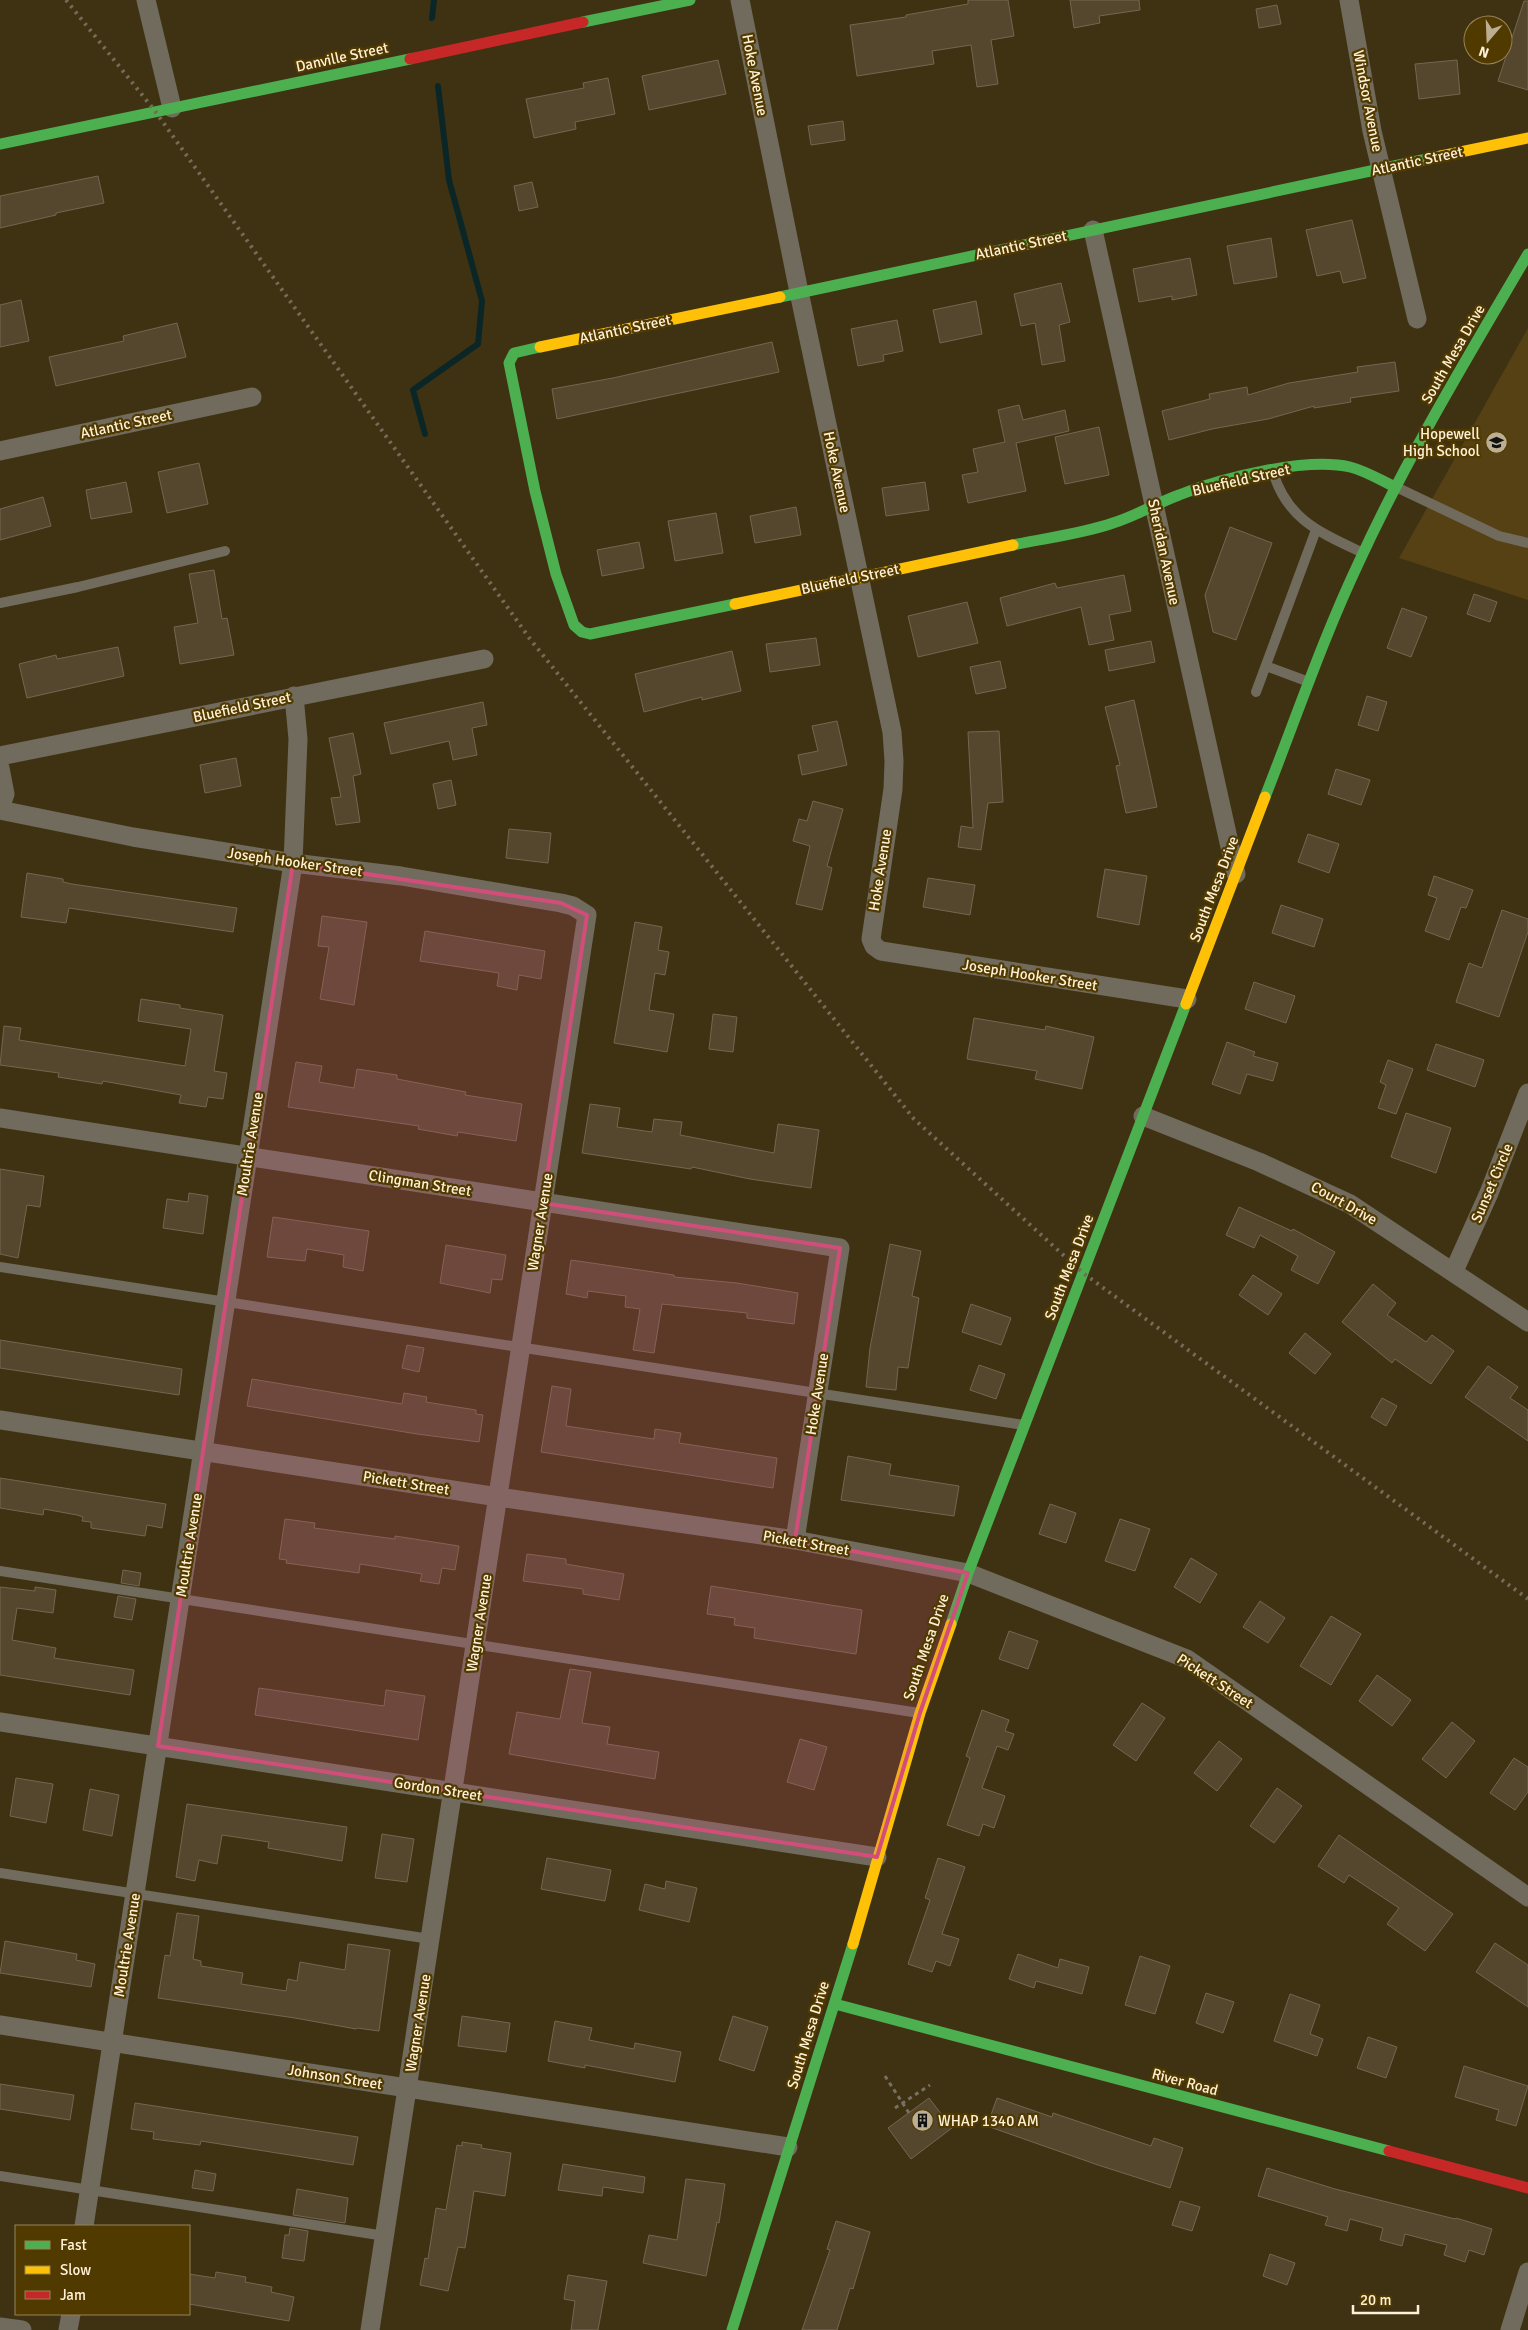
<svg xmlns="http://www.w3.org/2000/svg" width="1528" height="2330" viewBox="0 0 1528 2330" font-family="Signika,sans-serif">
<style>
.built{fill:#554114}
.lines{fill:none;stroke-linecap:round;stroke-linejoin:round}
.stream{stroke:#0b2626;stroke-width:6}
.building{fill:#55462e;stroke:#746650}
.path{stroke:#777163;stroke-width:3;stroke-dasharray:4 4;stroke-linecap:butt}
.lane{stroke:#716b5d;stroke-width:10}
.street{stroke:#716b5d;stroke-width:19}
.fast{stroke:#4caf50;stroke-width:11}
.slow{stroke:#ffc107;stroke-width:11}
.jam{stroke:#c62828;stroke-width:11}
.rail{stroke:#746c59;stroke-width:4;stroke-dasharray:2.5 5;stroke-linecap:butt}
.marked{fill:#d14e7a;fill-opacity:0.2;stroke:#d14e7a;stroke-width:4;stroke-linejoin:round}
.labels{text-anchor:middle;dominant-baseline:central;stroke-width:4.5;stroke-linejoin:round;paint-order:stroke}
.street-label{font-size:15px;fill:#fff1d7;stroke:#513a00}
.poi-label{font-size:15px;fill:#fff1d7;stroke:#513a00;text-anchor:end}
</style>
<rect width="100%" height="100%" fill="#3f3212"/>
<path class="built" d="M1528 328V600L1399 558Z"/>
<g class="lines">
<path class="stream" d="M432 18 434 0
M425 434 413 390 478 344 482 301 449 180 438 86"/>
</g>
<path class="building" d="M968 0H1008L1014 36 991 40 998 84 977 87 971 45 932 51 934 64 857 76 850 25 906 17V15L968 4Z
M1070 0H1139L1140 10 1099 16 1100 23 1074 28Z
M1524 1H1528V90L1498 81Z
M1277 5 1281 24 1259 28 1256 9Z
M718 60 726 94 649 110 642 76Z
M1457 60 1460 94 1419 99 1415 64Z
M608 78 615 114 575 122 576 129 534 138 526 99 584 88 583 83Z
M843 121 845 140 811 145 808 126Z
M98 176 104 203 56 213V215L0 228V196Z
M532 182 538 207 519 211 514 186Z
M1352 220 1366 278 1343 283 1340 271 1317 276 1306 230Z
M1271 238 1277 277 1234 284 1227 246Z
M1190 258 1197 295 1172 300V296L1139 302 1133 269Z
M1061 283 1070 322 1059 325 1065 361 1042 365 1035 323 1021 326 1014 294Z
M21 300 29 341 0 347V305Z
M976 301 982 334 940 343 933 310Z
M897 320 903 351 883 355 884 361 858 366 851 329Z
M177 323 186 357 56 386 49 357 124 341 123 336Z
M772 342 779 372 557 419 552 389 613 378Z
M1395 362 1399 391 1350 398 1351 402 1314 408V406L1268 419 1212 429 1169 440 1162 411 1210 399 1209 394 1247 387 1248 395 1289 383 1358 372 1357 367Z
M1019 405 1023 420 1065 410 1069 431 1016 443 1026 491 968 503 962 475 978 472 973 449 1005 442 998 410Z
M1099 427 1109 475 1065 484 1055 437Z
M199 463 208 504 167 513 158 472Z
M126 482 132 512 91 519 86 490Z
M925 482 929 510 886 516 882 488Z
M43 497 51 526 0 540V509Z
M796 507 801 535 755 543 750 516Z
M716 513 723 553 675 561 668 521Z
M1230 527 1272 543 1236 640 1213 632 1205 595Z
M639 542 644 568 602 576 597 550Z
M214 570 222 619 227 618 234 655 180 664 174 627 198 623 189 574Z
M1124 575 1131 611 1109 615 1114 640 1089 645 1081 607 1007 626 1000 598 1055 583 1057 588Z
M1474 594 1497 602 1490 622 1467 614Z
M967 602 978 643 918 657 908 616Z
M1402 608 1427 617 1411 657 1387 648Z
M816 638 820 665 770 672 766 644Z
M1151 641 1155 662 1109 671 1105 650Z
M118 647 124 676 27 698 19 664 56 655 57 659Z
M732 651 741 691 702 700V697L644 712 635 674Z
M1000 661 1006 688 976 694 970 667Z
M1367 696 1387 702 1378 731 1358 725Z
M1134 700 1157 807 1126 813 1116 766 1120 765 1105 707Z
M483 702 487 725 472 728 477 755 453 760 449 741 391 754 384 723Z
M837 721 847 765 802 775 798 755 818 751 812 726Z
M999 731 1003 802 988 803 981 850 958 847 961 826 973 828 968 732Z
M353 733 361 774 353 776 360 822 336 825 331 798 341 797 329 738Z
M236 758 241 786 205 793 200 765Z
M1336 769 1370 780 1361 805 1328 794Z
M451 780 456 805 438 809 433 784Z
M813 801 843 809 827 866 832 868 822 910 796 904 810 846 793 841 799 819 807 821Z
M509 829 551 833 548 863 506 858Z
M1308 834 1339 844 1329 873 1298 862Z
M1105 869 1147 876 1139 925 1097 917Z
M27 873 63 879V882L72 884 237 908 233 932 69 908 66 923 21 917Z
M1434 876 1473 890 1466 908 1461 907 1449 940 1425 931 1437 898 1428 895Z
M928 878 975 885 970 915 923 907Z
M1281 905 1323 919 1314 947 1272 933Z
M1502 910 1528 919V932L1499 1017 1456 1002 1469 963 1482 968Z
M322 916 367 922 354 1005 320 999 329 947 318 946Z
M635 922 662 927 658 950 669 952 665 975 655 973 649 1010 674 1014 667 1052 614 1043Z
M425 931 545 951 541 979 519 975 517 990 497 986 499 973 420 961Z
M1254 982 1295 996 1286 1023 1245 1009Z
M141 999 180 1005V1008L223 1015 214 1071 227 1073 223 1099 208 1097 206 1107 179 1103 181 1095 103 1081 102 1084 58 1077 59 1073 0 1065 4 1026 21 1028 19 1040 185 1066 191 1029 138 1021Z
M713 1014 737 1017 733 1052 709 1049Z
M974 1018 1045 1030 1046 1026 1094 1037 1082 1089 1035 1079 1037 1071 967 1059Z
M1227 1042 1255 1052 1253 1056 1278 1063 1273 1081 1247 1074 1240 1094 1212 1084Z
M1436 1044 1484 1060 1475 1087 1427 1070Z
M1388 1060 1413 1069 1396 1114 1378 1108 1386 1085 1380 1082Z
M296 1062 322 1066 319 1082 354 1088 357 1069 397 1075V1079L466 1092 465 1095 522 1104 516 1141 458 1132 457 1136 418 1129 419 1126 288 1107Z
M590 1104 620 1108 617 1127 652 1132 654 1119 682 1122 680 1135 774 1153 778 1124 819 1130 811 1188 750 1179 692 1167 691 1169 582 1153Z
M1406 1113 1451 1128 1436 1173 1391 1157Z
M0 1169 44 1176 40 1207 27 1205 18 1258 0 1254Z
M189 1193 208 1196 203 1234 163 1228 167 1199 188 1202Z
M1239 1207 1292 1231 1293 1229 1335 1252 1318 1284 1291 1270 1298 1256 1260 1235 1254 1248 1226 1235Z
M273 1217 369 1231 363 1271 343 1267 344 1255 307 1249 305 1261 267 1257Z
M890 1244 921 1251 912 1296 919 1298 908 1368 898 1367 896 1390 866 1387 870 1348Z
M446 1245 506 1255 502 1280 492 1279 490 1293 440 1283Z
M571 1260 674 1275V1277L737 1283 798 1293 794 1324 747 1318V1313L662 1304 654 1353 633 1350 640 1309 625 1307 626 1296 588 1291 587 1298 566 1294Z
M1253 1275 1282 1294 1268 1315 1239 1295Z
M1373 1284 1396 1303 1387 1315 1426 1342 1432 1335 1454 1351 1431 1384 1395 1359 1392 1363 1342 1322Z
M971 1304 1011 1318 1001 1345 962 1332Z
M1305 1333 1331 1354 1315 1374 1289 1353Z
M0 1340 182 1369 179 1395 0 1368Z
M407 1345 424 1348 419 1372 402 1368Z
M979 1365 1005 1374 996 1399 970 1390Z
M1488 1366 1518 1387 1510 1398 1528 1410V1441L1465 1397Z
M252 1379 402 1404 404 1393 427 1397 426 1402 476 1410V1414L483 1415 479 1442 417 1434 247 1406Z
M552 1386 571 1389 566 1426 654 1439 655 1429 681 1433 679 1443 777 1458 773 1488 541 1452Z
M1382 1398 1397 1406 1386 1426 1371 1417Z
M848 1456 891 1464 889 1475 959 1486 954 1516 841 1500Z
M0 1478 166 1504 162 1528 147 1525 145 1536 91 1528V1522L82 1521 83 1517 77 1515 44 1509 43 1515 0 1508Z
M1050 1504 1076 1513 1066 1543 1039 1534Z
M285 1519 315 1523 314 1528 395 1539V1536L459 1546 455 1570 442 1568 439 1584 420 1581 422 1574 360 1564 359 1573 286 1563 287 1560 279 1559Z
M1120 1519 1150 1529 1135 1571 1105 1561Z
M527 1554 566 1559V1564L624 1574 619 1600 583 1594V1589L523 1581Z
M1191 1558 1217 1574 1200 1603 1174 1587Z
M123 1570 141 1573 139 1586 121 1583Z
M711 1586 862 1610 856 1654 754 1638 755 1628 734 1625 735 1618 707 1614Z
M0 1587 35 1591V1587L56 1590 53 1613 17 1608 12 1640 56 1648 54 1658 134 1670 130 1695 0 1675Z
M118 1596 136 1599 132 1620 114 1617Z
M1260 1601 1285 1618 1268 1643 1243 1627Z
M1331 1616 1361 1634 1331 1685 1300 1666Z
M1009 1631 1038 1641 1028 1669 999 1659Z
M570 1669 591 1672 582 1723 610 1727 607 1744 659 1752 655 1779 509 1754 517 1712 560 1719Z
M1377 1675 1411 1700 1392 1726 1359 1701Z
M259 1688 384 1706 386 1690 425 1696 418 1740 255 1715Z
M1142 1703 1165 1718 1136 1761 1113 1745Z
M982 1710 1009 1720 1005 1731 1014 1734 1008 1750 997 1746 982 1788 1005 1796 994 1828 983 1824 979 1836 947 1825 970 1758 966 1756Z
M1452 1722 1475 1741 1446 1778 1422 1759Z
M800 1739 827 1747 814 1790 787 1782Z
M1219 1741 1242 1759 1217 1791 1194 1773Z
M1514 1758 1528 1767V1792L1515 1810 1490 1793Z
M16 1778 53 1784 46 1823 10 1816Z
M1277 1788 1302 1806 1274 1843 1250 1826Z
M90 1789 119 1795 112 1836 83 1830Z
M187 1804 347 1827 342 1861 268 1848 269 1842 222 1835 217 1864 199 1860 195 1881 176 1877Z
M382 1834 414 1839 407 1882 375 1878Z
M1339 1835 1453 1914 1425 1951 1387 1924 1399 1908 1349 1875 1344 1883 1318 1866Z
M547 1858 611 1870 605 1901 541 1889Z
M938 1858 965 1867 942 1934 959 1939 950 1966 936 1961 932 1972 908 1964 930 1900 925 1898Z
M666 1881 697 1888 689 1922 639 1910 645 1884 665 1889Z
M177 1913 199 1916 193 1959 201 1961V1966L243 1973 241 1984 286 1991 288 1979 297 1981 300 1962 345 1970 348 1944 390 1950 379 2031 357 2028 356 2029 295 2018 158 1998 165 1955 170 1956Z
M5 1941 77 1954 76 1960 95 1964 91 1987 0 1973Z
M1495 1943 1528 1965V2007L1476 1972Z
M1018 1954 1058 1968 1060 1959 1089 1967 1082 1994 1036 1981 1034 1988 1009 1979Z
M1140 1956 1170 1966 1155 2014 1125 2005Z
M1206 1993 1234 2002 1223 2033 1196 2023Z
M1290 1994 1320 2005 1310 2034 1323 2039 1317 2056 1274 2041Z
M462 2016 510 2023 506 2052 458 2046Z
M733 2016 768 2027 754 2071 719 2060Z
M555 2021 592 2028 589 2040 634 2049 635 2043 681 2052 675 2082 585 2065V2068L548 2061Z
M1368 2037 1397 2047 1386 2078 1357 2068Z
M1464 2066 1528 2086 1516 2126 1496 2120 1499 2110 1455 2097Z
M0 2084 74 2095 70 2120 0 2109Z
M929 2098 952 2128 911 2159 888 2128Z
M997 2098 1052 2117 1053 2113 1151 2146 1154 2138 1183 2148 1170 2188 1098 2165 987 2126Z
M135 2103 358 2137 353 2165 201 2141 200 2145 153 2139 154 2132 131 2129Z
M462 2142 482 2145 481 2148 511 2153 505 2196 474 2191 465 2248 458 2247 448 2291 420 2285 425 2258 428 2259 436 2208 446 2210 457 2145 462 2146Z
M563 2164 645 2177 643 2193 603 2187 602 2196 558 2190Z
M1267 2168 1335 2189 1455 2219 1456 2218 1492 2229 1484 2255 1469 2250 1465 2262 1444 2255 1447 2245 1405 2234 1402 2246 1380 2240 1383 2228 1350 2219 1347 2231 1325 2225 1328 2217 1258 2196Z
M195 2170 216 2174 213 2191 192 2188Z
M686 2179 725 2184 719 2223 717 2222 706 2276 643 2263 649 2235 677 2240Z
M297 2189 348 2198 345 2223 293 2215Z
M1180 2201 1200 2207 1192 2231 1172 2225Z
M836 2221 870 2232 853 2289 850 2288 837 2330H802L830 2250 827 2249Z
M290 2228 308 2231 304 2261 282 2258 285 2235H289Z
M1270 2254 1295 2263 1287 2285 1263 2276Z
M216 2272 246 2277 245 2282 272 2287 271 2292 294 2297 289 2321 189 2304V2274L215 2278Z
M568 2275 607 2281 598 2330H571L575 2301 564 2299Z"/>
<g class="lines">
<path class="path" d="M885 2076 909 2113
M895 2108 930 2085"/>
<path class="lane" d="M1273 472C1287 519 1319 532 1361 552
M1396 487 1499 536 1528 543
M0 603 78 587 225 551
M1266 666 1309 682
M1256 692 1316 530
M0 1267 1024 1425
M0 1571 919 1713
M0 1873 430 1939
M0 2176 385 2236"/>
<path class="street" d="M146 0 172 108
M740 0 799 292 892 732 894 761 893 789 871 939 874 946 881 951 1187 999
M1349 0 1372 131 1417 319
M1093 230 1236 874
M0 451 252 397
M0 756 484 659
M0 768 5 794 0 808
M0 810 133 837 293 863 401 876 561 903 573 906 587 915 370 2330
M1143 1116 1259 1162 1350 1204 1528 1322
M0 1118 840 1248 795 1540
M1454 1271 1489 1193 1528 1093
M0 1420 498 1497 795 1540 968 1573 1187 1659 1528 1897
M0 1722 877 1857
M0 2025 788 2147
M84 2226 293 863 298 739 294 696
M0 2327 22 2330
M68 2330 71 2314
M1510 2330 1528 2272"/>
<path class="fast" d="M583 22 690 0
M0 144 410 59
M780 297 1441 156
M540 347 514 353 509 363 535 491 556 574 574 625 582 632 590 634 735 604
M1013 545C1046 538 1081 534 1113 523 1136 516 1157 503 1179 495 1221 478 1306 457 1350 467 1366 471 1380 480 1395 487
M1265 797C1296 718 1323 638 1359 562 1408 455 1469 355 1528 254
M951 1624 968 1573 1186 1004
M835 2004 1389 2151
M732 2330 853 1944"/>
<path class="slow" d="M1441 156 1528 138
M540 347 780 297
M735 604 1013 545
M1186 1004 1265 797
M853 1944 920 1713 951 1624"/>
<path class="jam" d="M410 59 583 22
M1389 2151 1528 2188"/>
<path class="rail" d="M66 0 155 111 530 639 914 1119 1083 1273 1528 1599"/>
</g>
<path class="marked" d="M293 863 561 903 587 915 543 1203 840 1248 795 1540 968 1573 920 1713 877 1857 158 1746Z"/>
<defs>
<symbol id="school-disc" viewBox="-11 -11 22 22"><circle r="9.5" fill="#bcae92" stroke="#513a00"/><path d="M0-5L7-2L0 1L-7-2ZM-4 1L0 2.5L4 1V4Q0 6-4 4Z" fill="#111"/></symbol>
<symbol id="building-disc" viewBox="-11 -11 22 22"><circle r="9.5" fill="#bcae92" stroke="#513a00"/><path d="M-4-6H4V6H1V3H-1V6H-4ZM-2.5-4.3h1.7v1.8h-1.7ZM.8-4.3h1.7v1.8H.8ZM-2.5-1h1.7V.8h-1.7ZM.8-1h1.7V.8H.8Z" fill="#111"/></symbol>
</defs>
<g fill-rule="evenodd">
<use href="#school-disc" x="1484" y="430" width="25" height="25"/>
<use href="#building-disc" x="910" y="2108" width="25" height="25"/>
</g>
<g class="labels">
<g class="street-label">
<text transform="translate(342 57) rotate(-12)">Danville Street</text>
<text transform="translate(755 75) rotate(79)">Hoke Avenue</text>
<text transform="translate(1368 101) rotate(79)">Windsor Avenue</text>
<text transform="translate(1417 161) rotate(-12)">Atlantic Street</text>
<text transform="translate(1021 245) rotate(-12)">Atlantic Street</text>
<text transform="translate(625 329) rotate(-12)">Atlantic Street</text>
<text transform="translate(1453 354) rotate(-60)">South Mesa Drive</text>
<text transform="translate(126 424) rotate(-12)">Atlantic Street</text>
<text transform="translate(837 472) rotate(78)">Hoke Avenue</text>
<text transform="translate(1241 480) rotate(-13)">Bluefield Street</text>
<text transform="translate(1164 552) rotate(78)">Sheridan Avenue</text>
<text transform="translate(850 579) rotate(-12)">Bluefield Street</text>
<text transform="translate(242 707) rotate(-12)">Bluefield Street</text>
<text transform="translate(295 862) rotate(8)">Joseph Hooker Street</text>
<text transform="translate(880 870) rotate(-81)">Hoke Avenue</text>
<text transform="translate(1214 889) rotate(-69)">South Mesa Drive</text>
<text transform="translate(1030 975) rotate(9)">Joseph Hooker Street</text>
<text transform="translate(250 1144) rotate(-81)">Moultrie Avenue</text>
<text transform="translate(420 1183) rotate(9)">Clingman Street</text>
<text transform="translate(1492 1183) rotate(-67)">Sunset Circle</text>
<text transform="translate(1344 1203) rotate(29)">Court Drive</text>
<text transform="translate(540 1222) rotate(-81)">Wagner Avenue</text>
<text transform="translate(1069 1267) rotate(-69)">South Mesa Drive</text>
<text transform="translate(817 1394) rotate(-81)">Hoke Avenue</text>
<text transform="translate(406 1483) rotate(9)">Pickett Street</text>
<text transform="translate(806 1543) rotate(10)">Pickett Street</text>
<text transform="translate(189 1545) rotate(-81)">Moultrie Avenue</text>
<text transform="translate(479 1623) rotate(-81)">Wagner Avenue</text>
<text transform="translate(926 1647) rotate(-71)">South Mesa Drive</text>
<text transform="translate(1215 1681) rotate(33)">Pickett Street</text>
<text transform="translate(438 1789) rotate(9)">Gordon Street</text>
<text transform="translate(127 1945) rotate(-81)">Moultrie Avenue</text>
<text transform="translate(418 2023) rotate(-81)">Wagner Avenue</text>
<text transform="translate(808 2035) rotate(-73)">South Mesa Drive</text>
<text transform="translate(335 2077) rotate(9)">Johnson Street</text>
<text transform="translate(1185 2082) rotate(15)">River Road</text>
</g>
<g class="poi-label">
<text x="1480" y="434">Hopewell<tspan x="1480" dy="17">High School</tspan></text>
<text x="938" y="2121" text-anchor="start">WHAP 1340 AM</text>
</g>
</g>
<rect x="15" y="2225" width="175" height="90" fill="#513a00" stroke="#978356"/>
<rect x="25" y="2241" width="25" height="8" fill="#4caf50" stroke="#978356"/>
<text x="60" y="2250" font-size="15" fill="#fff1d7">Fast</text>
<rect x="25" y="2266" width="25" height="8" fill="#ffc107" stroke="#978356"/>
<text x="60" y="2275" font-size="15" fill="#fff1d7">Slow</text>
<rect x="25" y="2291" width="25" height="8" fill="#c62828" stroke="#978356"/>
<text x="60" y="2300" font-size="15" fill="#fff1d7">Jam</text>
<g transform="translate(1488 40) rotate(199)"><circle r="24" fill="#513a00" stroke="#978356"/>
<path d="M0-4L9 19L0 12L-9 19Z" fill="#bcae92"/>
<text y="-8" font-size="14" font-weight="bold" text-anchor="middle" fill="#fff1d7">N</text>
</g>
<path d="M1353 2305v8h65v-8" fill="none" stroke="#fff1d7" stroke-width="2.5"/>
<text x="1360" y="2305" font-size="15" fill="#fff1d7" stroke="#513a00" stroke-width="4" paint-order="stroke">20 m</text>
</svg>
